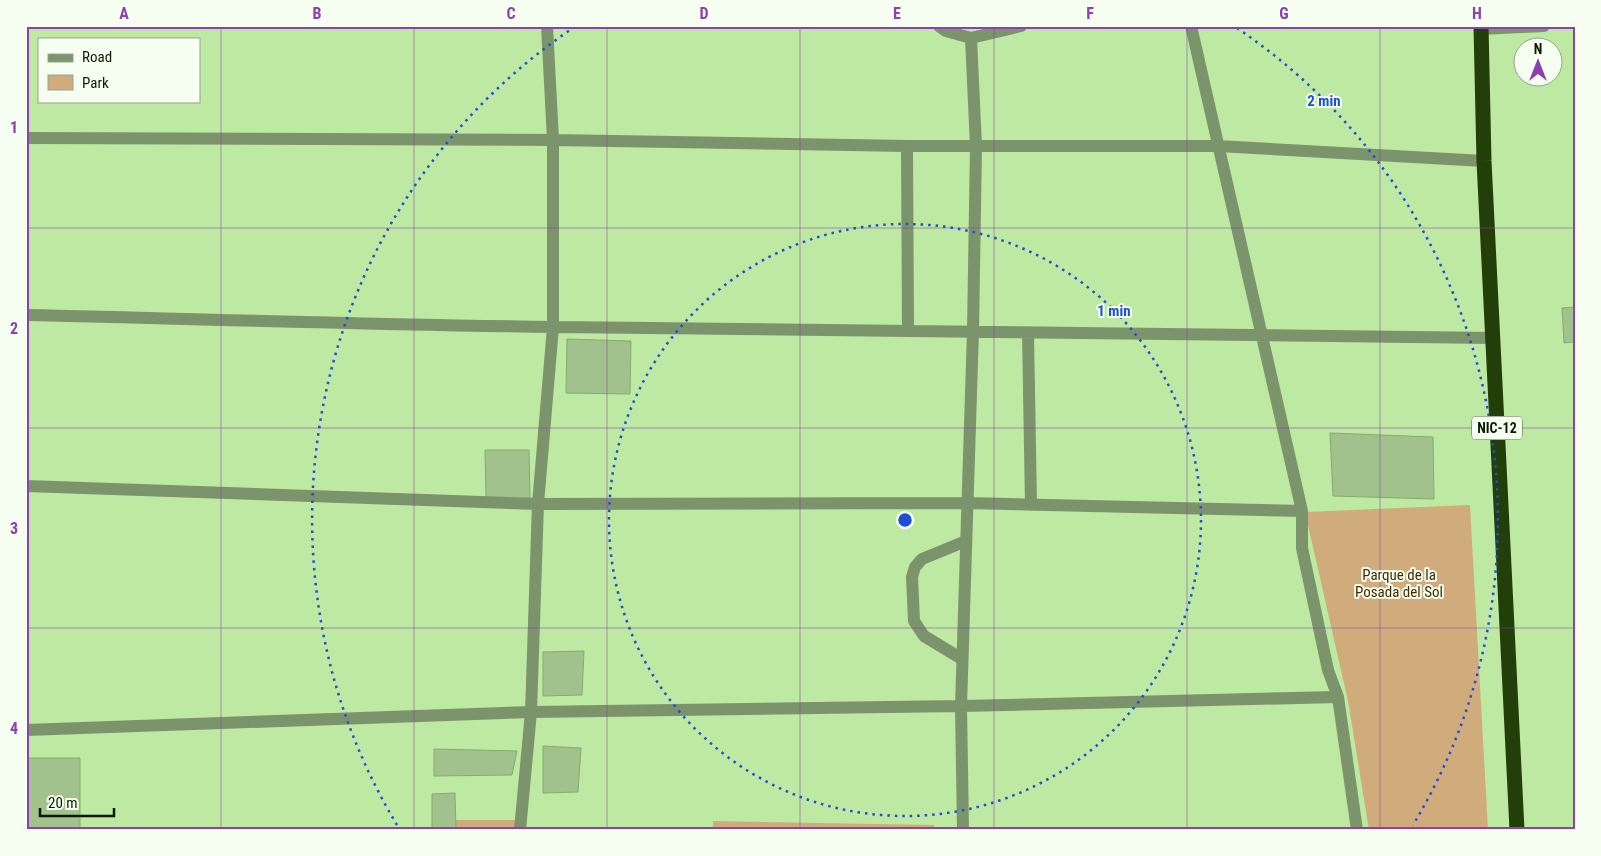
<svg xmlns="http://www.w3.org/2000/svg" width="1601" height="856" viewBox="0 0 1601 856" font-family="'Roboto Condensed',sans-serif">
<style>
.green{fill:#d0ac7c}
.building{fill:#a1c28d;stroke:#83ad69}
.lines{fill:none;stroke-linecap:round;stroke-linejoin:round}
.lane{stroke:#7b946c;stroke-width:12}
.street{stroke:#7b946c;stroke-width:12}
.highway{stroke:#223e09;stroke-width:15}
.grid{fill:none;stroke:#8e40b1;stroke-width:1;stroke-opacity:0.55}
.ring{fill:none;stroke:#1d4ed8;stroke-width:2.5;stroke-dasharray:2.5 5}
.labels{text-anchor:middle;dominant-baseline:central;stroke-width:4;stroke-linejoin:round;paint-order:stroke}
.shield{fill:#f5fef0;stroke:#515e49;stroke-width:1}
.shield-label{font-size:14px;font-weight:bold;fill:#0b1a01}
.park-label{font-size:15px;fill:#442b00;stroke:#f5fef0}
.centre{fill:#1d4ed8;stroke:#f5fef0;stroke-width:2.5}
.ring-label{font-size:15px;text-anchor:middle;font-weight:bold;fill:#1d4ed8;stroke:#f5fef0;stroke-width:4;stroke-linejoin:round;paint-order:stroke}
.neatline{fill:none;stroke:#8e40b1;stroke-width:2}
.grid-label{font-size:16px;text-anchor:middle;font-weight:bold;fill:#8e40b1}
</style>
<rect width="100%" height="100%" fill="#bde9a2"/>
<path class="green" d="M1470 505 1488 830H1369L1348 701 1305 512Z
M456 820H517L516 830H456Z
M713 821 934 825V830H713Z"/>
<path class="building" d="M1575 307V342L1564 343 1562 308Z
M567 339 631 341 630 394 566 393Z
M1330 433 1433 437 1434 499 1333 496Z
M485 450H529L530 498 486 500Z
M584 651 582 695 543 696V652Z
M543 746 581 748 578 792 543 793Z
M434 749 517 751 512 775 434 776Z
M26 758H80V830H26Z
M455 793 456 830H432V794Z"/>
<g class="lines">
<path class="lane" d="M1481 29 1544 26
M962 659 924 636 914 621 912 577 915 567 922 559 966 541"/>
<path class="street" d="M939 26 946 31 971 38 1021 26
M1191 26 1302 511V548L1328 670 1338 697 1357 830
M26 138 553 140 907 146H1218L1484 161
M907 146 908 330
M26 315C203 319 380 325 557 327 869 331 1181 333 1493 338
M1028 333 1031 505
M26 486 538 504 967 503 1302 511
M26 730 531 712 961 706 1338 697
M520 830 531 712 538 504 553 327V140L547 26
M963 830 961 706 973 331 976 146 971 38"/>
<path class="highway" d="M1481 26 1484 161 1517 830"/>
</g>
<path class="grid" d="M221 26V830M414 26V830M607 26V830M800 26V830M994 26V830M1187 26V830M1380 26V830M26 228H1575M26 428H1575M26 628H1575"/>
<g class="ring">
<circle cx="905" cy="520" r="296"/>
<path d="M397 825A593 593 0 0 1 573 28M1237 28A593 593 0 0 1 1413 825"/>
</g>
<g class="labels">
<rect class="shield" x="1472" y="416.5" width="50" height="23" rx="4"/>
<g class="shield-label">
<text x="1497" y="428">NIC-12</text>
</g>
<g class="park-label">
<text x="1399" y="575">Parque de la<tspan x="1399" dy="17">Posada del Sol</tspan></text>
</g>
</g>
<circle cx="905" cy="520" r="8" class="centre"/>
<g class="ring-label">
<text x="1324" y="106">2 min</text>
<text x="1114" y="316">1 min</text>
</g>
<rect width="1601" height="856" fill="none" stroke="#f5fef0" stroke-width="55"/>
<rect x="38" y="38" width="162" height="65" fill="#f5fef0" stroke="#97a390"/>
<rect x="48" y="54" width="25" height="8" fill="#7b946c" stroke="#97a390"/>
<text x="82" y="62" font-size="15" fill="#0b1a01">Road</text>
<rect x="48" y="75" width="25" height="15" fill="#d0ac7c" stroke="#97a390"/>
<text x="82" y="88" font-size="15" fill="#0b1a01">Park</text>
<g transform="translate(1538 62)"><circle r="24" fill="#f5fef0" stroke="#97a390"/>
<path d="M0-4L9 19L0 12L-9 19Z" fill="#8e40b1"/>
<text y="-8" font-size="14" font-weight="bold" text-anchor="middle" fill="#0b1a01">N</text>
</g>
<path d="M40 808v8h74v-8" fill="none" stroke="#0b1a01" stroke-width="2.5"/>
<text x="48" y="808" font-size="15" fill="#0b1a01" stroke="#f5fef0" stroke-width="4" paint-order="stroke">20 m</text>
<rect x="28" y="28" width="1546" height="800" class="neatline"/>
<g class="grid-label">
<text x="124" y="19">A</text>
<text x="317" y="19">B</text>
<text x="511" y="19">C</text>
<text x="704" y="19">D</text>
<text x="897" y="19">E</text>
<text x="1090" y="19">F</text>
<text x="1284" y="19">G</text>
<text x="1477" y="19">H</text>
<text x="14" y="133">1</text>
<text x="14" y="334">2</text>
<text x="14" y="534">3</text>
<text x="14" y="734">4</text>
</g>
</svg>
